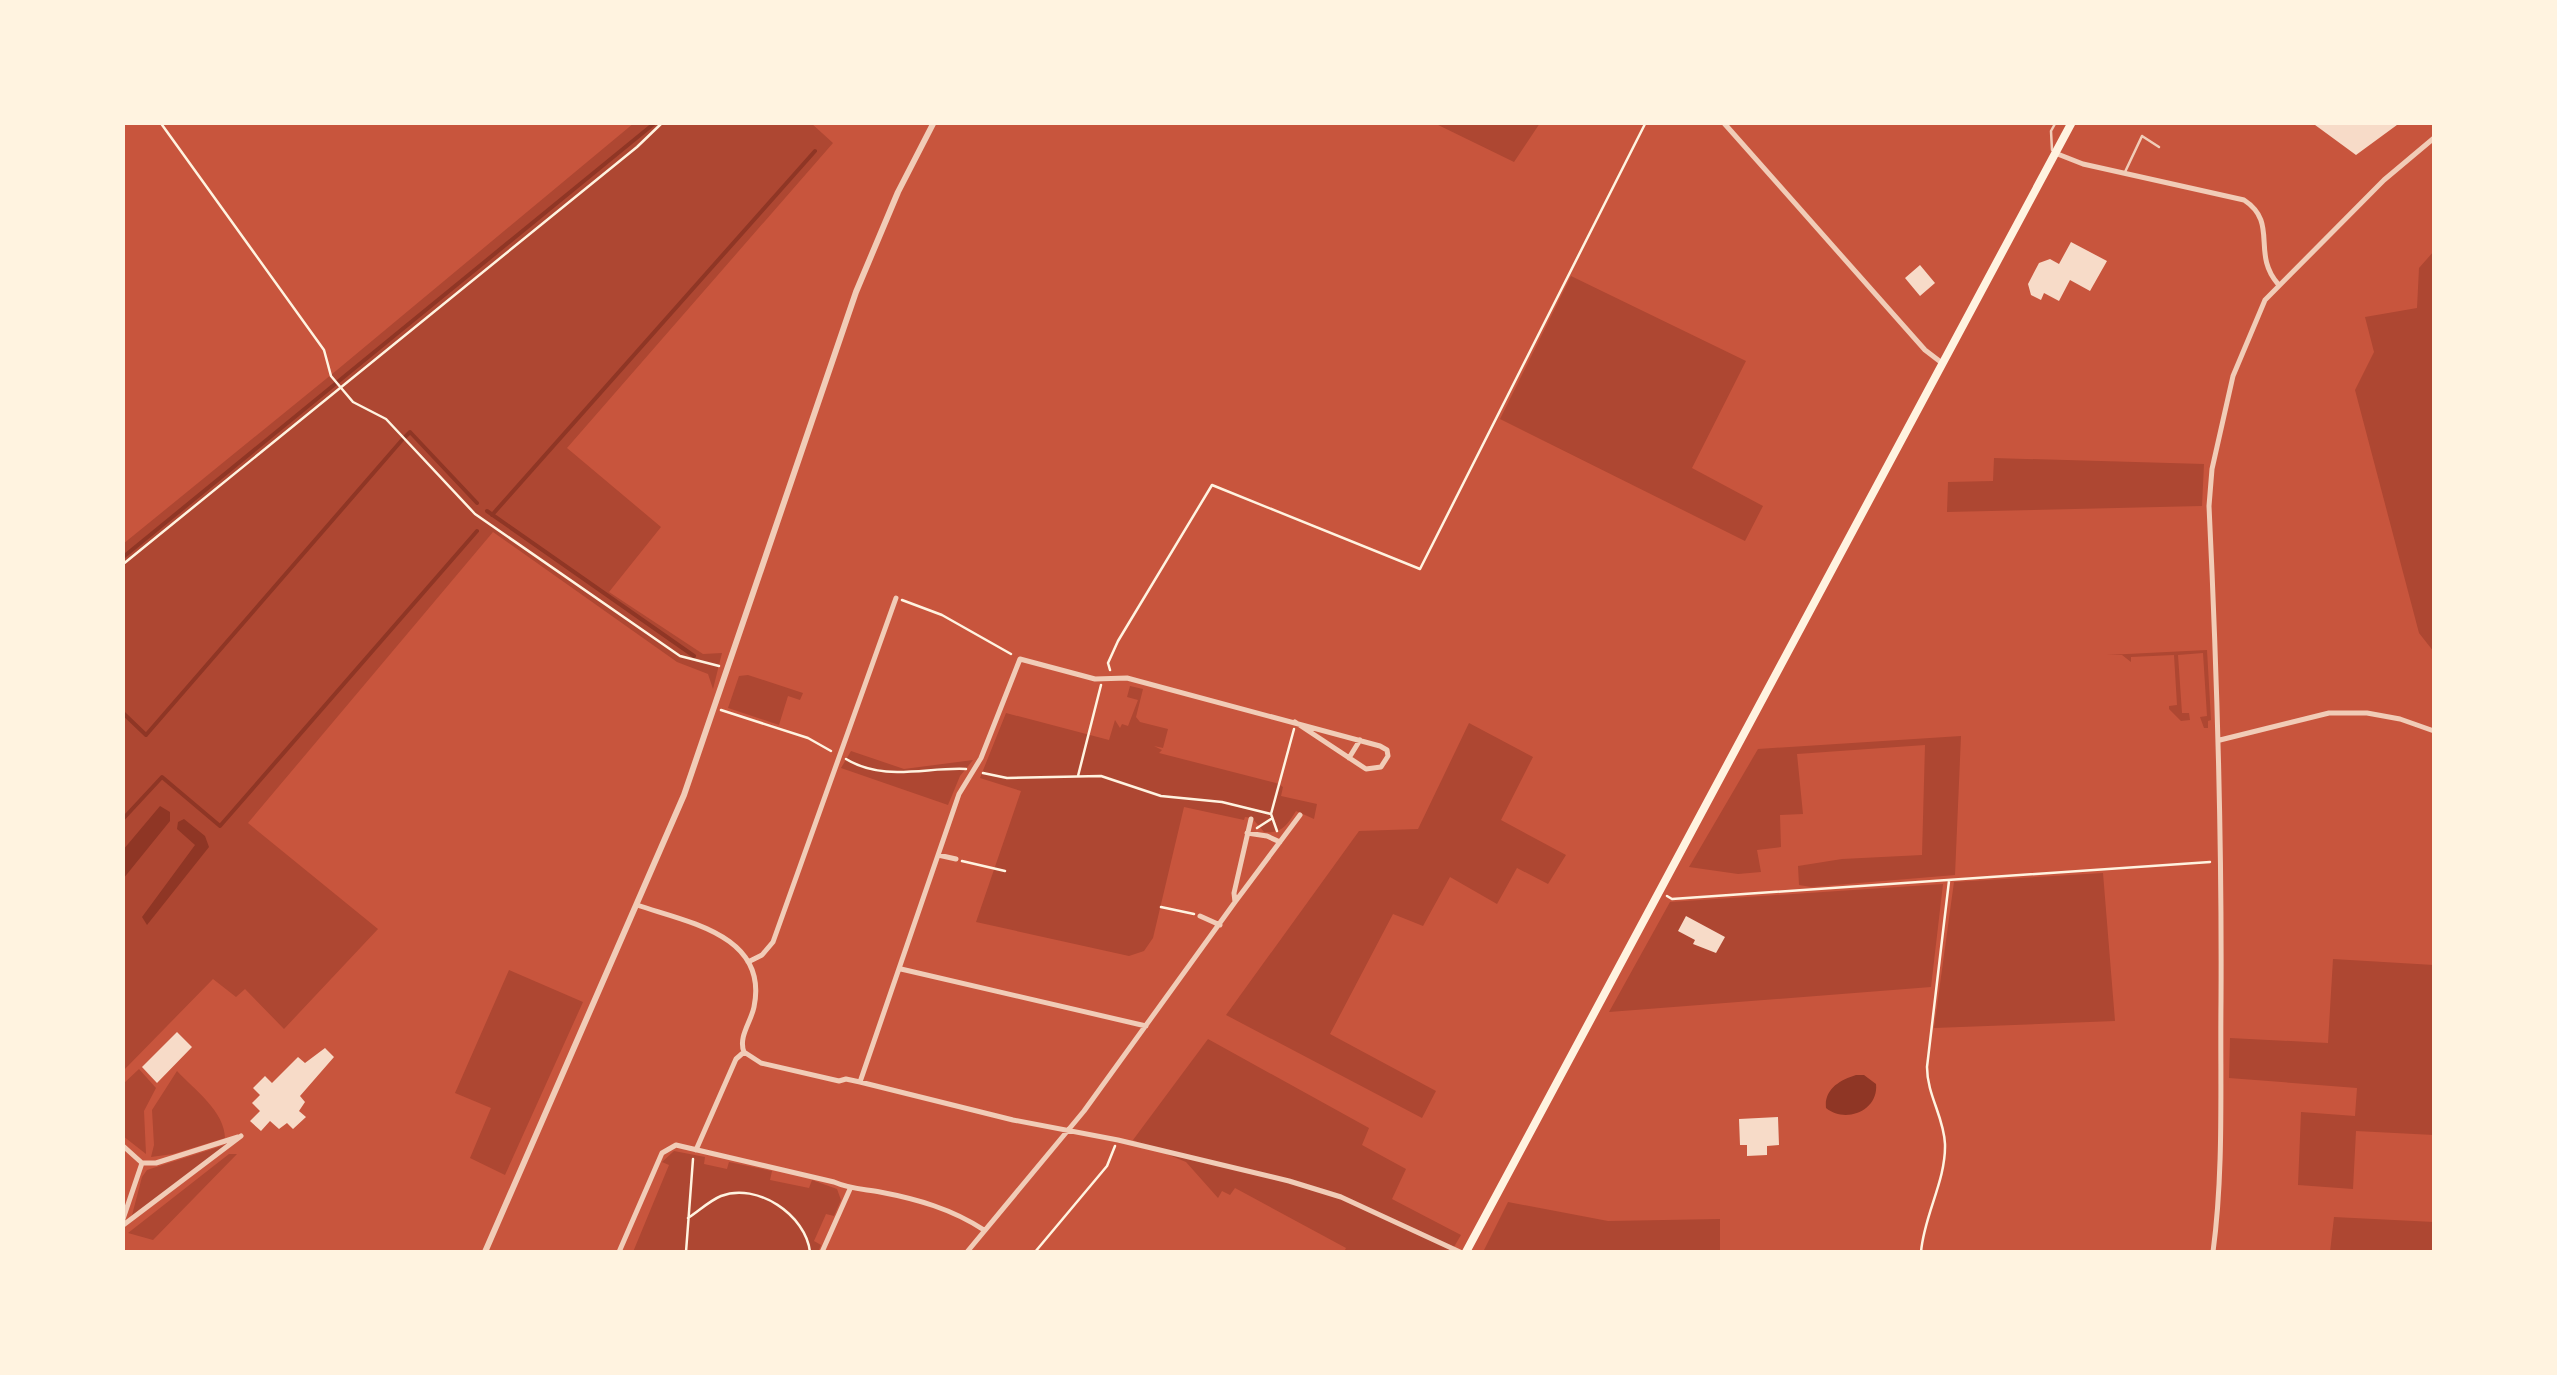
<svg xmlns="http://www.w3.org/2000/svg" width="2557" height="1375" viewBox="0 0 2557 1375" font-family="'Nunito Sans',sans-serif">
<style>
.green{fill:#ae4732}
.water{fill:#8f3625}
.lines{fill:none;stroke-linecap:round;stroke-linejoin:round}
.stream{stroke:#8f3625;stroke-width:4}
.building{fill:#f7dbc8}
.path{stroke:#fff3e0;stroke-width:2.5}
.service{stroke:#f1ccb7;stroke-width:2.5}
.minor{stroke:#f1ccb7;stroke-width:5}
.tertiary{stroke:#f1ccb7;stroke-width:6}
.primary{stroke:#fff3e0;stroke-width:8}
</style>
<rect width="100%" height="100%" fill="#c8553d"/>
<path class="green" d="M634 123H811L833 143 567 448 661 527 609 592 703 654 722 653 713 689 708 674 677 662 493 532 248 823 378 929 284 1029 245 989 236 997 213 979 123 1071V544L337 370Z
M1434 123 1540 122V123L1514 162Z
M2434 251V652L2419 633 2355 390 2374 352 2365 317 2417 308 2419 268Z
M1571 276 1746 361 1692 468 1763 506 1745 541 1500 419Z
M1994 458 2204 464 2202 506 1947 512 1948 482 1993 481Z
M2207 650 2211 720 2208 721V728H2204L2200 717 2207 716 2203 653 2178 655 2182 713H2189L2190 720 2181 721 2169 709V706L2177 705 2174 655 2131 657V662L2122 655H2107Z
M748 675 803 693 800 700 788 696 779 725 728 708 739 676Z
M1130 686 1143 689 1136 717 1140 722 1168 729 1163 748 1154 746 1162 750 1159 753 1276 783 1283 787 1281 796 1317 804 1314 819 1296 811C1287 825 1282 834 1264 832L1252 818 1245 817 1244 820 1184 807 1153 938 1144 951 1129 956 976 922 1021 791 980 778 1006 713 1109 740 1115 720 1120 728 1122 724 1128 726 1138 700 1127 697Z
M1469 723 1533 757 1501 820 1566 855 1548 884 1517 868 1497 904 1450 877 1423 926 1393 914 1330 1034 1436 1091 1422 1118 1226 1015 1359 831 1418 829Z
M1961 736 1955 875 1811 887 1799 885 1798 866 1842 859 1922 855 1925 745 1797 754 1803 814 1780 815 1781 847 1757 850 1761 872 1738 874 1689 867 1758 749Z
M851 751 904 769 973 760 960 776 948 805 841 768Z
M2103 873 2115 1021 1934 1028 1954 882Z
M1943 884 1931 987 1609 1012 1670 902Z
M2333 959 2434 965V1135L2356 1131 2353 1189 2298 1185 2301 1112 2355 1116 2357 1088 2229 1078 2230 1038 2328 1043Z
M509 970 583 1002 505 1175 470 1158 491 1108 455 1093Z
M1208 1039 1369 1128 1362 1145 1406 1169 1392 1199 1461 1235 1451 1252H1344L1346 1248 1235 1188 1230 1195 1222 1191 1218 1198 1186 1162 1133 1140Z
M139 1069 156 1088 144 1111 146 1154 123 1136V1084Z
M177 1071C194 1089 225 1112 225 1138L173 1154 151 1157 154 1145 152 1110Z
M225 1145 131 1219 142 1177 147 1170Z
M674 1151 705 1157 704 1164 727 1169 729 1162 772 1171 770 1180 809 1188 812 1180 837 1189 841 1200 834 1216 826 1214 814 1241 821 1245 818 1252H633L669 1165 662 1162Z
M229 1154H237L153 1240 128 1233Z
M1508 1202 1608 1221 1720 1219V1252H1483Z
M2334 1217 2434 1222V1252H2330Z"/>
<path class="water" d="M160 806 170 812V821L123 879V850Z
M184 819 205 836 209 847 147 925 142 917 195 845 177 829 178 822Z
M1856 1075H1864L1876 1084C1879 1111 1845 1124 1826 1108 1824 1089 1840 1080 1856 1075Z"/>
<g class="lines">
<path class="stream" d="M405 437 410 432 477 503
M487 511 694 656
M492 515 815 151
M122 558 656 122
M122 712 146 735 402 440
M122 820 162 777 220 826 477 531"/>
</g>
<path class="building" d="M2311 122H2401L2356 155Z
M2071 242 2107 261 2090 291 2070 280 2059 301 2044 293 2041 300 2031 295 2028 284 2039 263 2050 259 2059 264Z
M1920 265 1935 283 1920 296 1905 278Z
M1686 916 1725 937 1716 953 1693 944 1695 940 1678 931Z
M177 1032 192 1047 157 1083 142 1067Z
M325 1048 334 1057 300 1096 305 1102 299 1111 306 1117 293 1129 287 1123 279 1129 270 1121 261 1131 250 1121 260 1111 252 1103 260 1095 253 1088 265 1076 272 1083 298 1057 305 1063Z
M1778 1117 1779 1145 1767 1146V1155L1747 1156V1145H1740L1739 1119Z"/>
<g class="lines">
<path class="path" d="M160 122 324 350 331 376 353 402 386 419 475 514 680 656 719 666
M122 565 637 147 663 122
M902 600 942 615 1011 654
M1110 670 1108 663 1118 641 1212 485 1420 569 1646 122
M721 710 808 738 831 751
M846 759C884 782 925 767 966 769
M983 773 1007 778 1101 776 1161 796 1222 802 1271 814
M1078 776 1101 685
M1257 828 1271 819
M1277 831 1271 814 1294 729
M962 861 1005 871
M1667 896 1672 899 2210 862
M1161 907 1194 914
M688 1218C699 1211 709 1201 721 1196 757 1182 806 1215 810 1252
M686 1252 693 1159
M1035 1252 1107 1166 1115 1146
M1921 1252C1924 1215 1946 1181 1945 1144 1944 1117 1927 1095 1927 1067L1949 881"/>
<path class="service" d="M2052 150 2051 131 2056 122
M2125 172 2142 136 2159 147"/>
<path class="minor" d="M1723 122 1925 350 1942 363
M2055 153 2083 164 2244 200C2279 223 2251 253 2278 284
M2220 740 2329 713H2367L2400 719 2434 731
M1349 758 1360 740
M1251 819 1234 893 1235 902 1300 815
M1247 833 1267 836 1280 842
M938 855 956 859
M637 905C687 922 769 935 754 1007 751 1022 738 1037 744 1052
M1200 916 1220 925
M748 962 762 955 773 942 896 598
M901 969 1146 1026
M744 1052 761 1063 839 1081 846 1079 860 1082 1013 1120 1118 1140 1289 1181 1341 1197 1460 1252
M860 1082 959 794 981 758 1020 659 1095 679 1127 678 1380 746 1387 750 1388 756 1381 767 1366 769 1295 722
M122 1145 142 1163
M696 1150 736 1059 744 1052
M142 1163H156L238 1137
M122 1222 142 1163
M122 1226 241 1136
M619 1252 662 1153 676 1145 834 1182C850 1189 863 1189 880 1192 917 1199 952 1209 984 1230
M822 1252 850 1189
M967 1252 1084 1111 1235 902
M2213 1252C2224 1170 2220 1085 2221 1001 2222 836 2217 672 2209 506L2212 469 2233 376 2265 300 2384 180 2434 138"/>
<path class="tertiary" d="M485 1252 684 795 856 292 898 192 934 122"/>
<path class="primary" d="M1466 1252 2072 122"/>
</g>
<rect width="2557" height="1375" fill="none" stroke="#fff3e0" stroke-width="250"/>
</svg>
